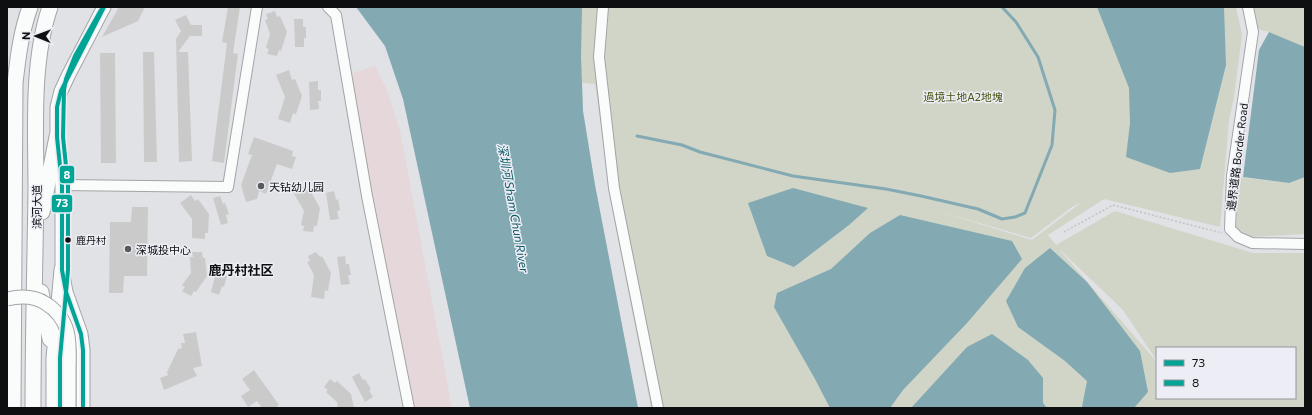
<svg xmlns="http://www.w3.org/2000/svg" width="1312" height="415" viewBox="0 0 1312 415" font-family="Commissioner,'Noto Sans SC',sans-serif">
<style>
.industrial{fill:#e6d8da}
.green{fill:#d0d5c8;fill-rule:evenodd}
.water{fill:#83a9b2}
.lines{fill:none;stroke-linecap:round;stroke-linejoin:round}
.stream{stroke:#83a9b2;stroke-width:3}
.building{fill:#cbcacb}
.minor-casing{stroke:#a3a4a7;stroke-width:12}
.major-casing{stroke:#a3a4a7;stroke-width:15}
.highway-casing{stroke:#a3a4a7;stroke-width:17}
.path{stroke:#c2c3c3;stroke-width:1.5;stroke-dasharray:2 2;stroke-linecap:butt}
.minor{stroke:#fafbfb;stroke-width:10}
.major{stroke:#fafbfb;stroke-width:13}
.highway{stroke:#fafbfb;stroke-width:15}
.major-bridge-casing{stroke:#a3a4a7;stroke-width:15;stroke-linecap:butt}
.major-bridge{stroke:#fafbfb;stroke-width:13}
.bus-1-casing{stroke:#edeef5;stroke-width:7}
.bus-2-casing{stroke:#edeef5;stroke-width:7}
.bus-1{stroke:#02a595;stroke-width:4}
.bus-2{stroke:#02a595;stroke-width:4}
.poi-dot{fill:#58595c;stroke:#edeef5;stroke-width:1.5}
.bus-dot{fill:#0e0f11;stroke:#edeef5;stroke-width:1.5}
.labels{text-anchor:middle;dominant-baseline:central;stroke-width:3;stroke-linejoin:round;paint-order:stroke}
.bus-label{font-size:10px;fill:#0e0f11;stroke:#edeef5;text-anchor:start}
.park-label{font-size:11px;fill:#48520f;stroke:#edeef5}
.street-label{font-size:11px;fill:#0e0f11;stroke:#edeef5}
.poi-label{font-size:11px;fill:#0e0f11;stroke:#edeef5;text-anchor:start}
.water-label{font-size:12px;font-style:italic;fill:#085763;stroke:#edeef5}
.quarter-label{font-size:13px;font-weight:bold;fill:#0e0f11;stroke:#edeef5}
.line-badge{stroke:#edeef5;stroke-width:1.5}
.badge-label{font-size:11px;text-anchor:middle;font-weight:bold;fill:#fff}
</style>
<rect width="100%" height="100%" fill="#e1e2e6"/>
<path class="industrial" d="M375 66 386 88 395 114 401 135 452 408H408L349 74Z"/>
<path class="green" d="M569 7H1236L1242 35 1234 97 1229 121 1220 227 1104 199 1048 235 1056 245 1115 211 1253 253H1305V408H651L616 229 595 84 582 83 583 111 595 185 638 408H623ZM1083 201 1032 240 931 209 1031 238 1072 207ZM1058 248 1123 310 1157 361H1156ZM1157 348H1295V398H1157Z
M1254 7H1305V47L1269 32 1258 29Z
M1238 177 1289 183 1305 177V234L1250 237 1236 229Z"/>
<path class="water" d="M356 7H582L581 57 583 111 595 185 638 408H470L403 99 385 46Z
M1097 7H1224L1226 65 1200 169 1170 173 1126 157 1130 123 1129 88Z
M1269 32 1305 47V177L1289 183 1243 177 1259 50Z
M793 188 868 208 849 225 794 267 767 256 748 203Z
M900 215 1012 241 1022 259 967 323 903 390 890 408H830L815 379 774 307 777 293 831 269 870 233Z
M1050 248 1087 282 1140 351 1148 392 1134 408H1080L1082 407 1087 381 1065 361 1018 327 1006 301 1025 268Z
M992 334 1028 360 1043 378V403L1047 408H911L967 347Z"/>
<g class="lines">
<path class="stream" d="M637 136 682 145 700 152 793 176 886 189 921 196 978 209 1002 219 1015 217 1025 213 1052 145 1055 110 1038 57 1016 22 1002 7"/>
</g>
<path class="building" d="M119 7H145L138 21 102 37Z
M228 7H240L233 53 238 54 224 163 212 161 227 43 222 42Z
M275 11 277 17 280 16 287 32 281 51 279 50 277 56 267 54 269 49 266 48 270 34 265 20 268 19 266 14Z
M186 15 191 25H202V36H190L178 52H188L192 161 179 162 176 39 181 31 175 20Z
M294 19H303V27H306V38H304V47H295Z
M143 52H154L157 162H144Z
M100 53H115L116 163H101Z
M289 70 292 80 295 79 302 96 296 114 293 113 290 123 278 119 285 97 276 75Z
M318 81V90H321V101H318L319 109 310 110 309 82Z
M254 137 293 151 292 156 296 157 292 169 277 164 266 194 259 191 257 199 246 202 241 185 252 155 248 154Z
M305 185 309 193 311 192 320 208 317 226H314L313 232 303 231 304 226 301 225 304 211 293 192Z
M334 191 336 200 338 199 340 210 337 211 339 219 330 220 326 193Z
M191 195 195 201 198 199 209 214 208 233H205V239L192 238V219L180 203Z
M220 196 223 204 225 203 229 214 226 215 228 223 221 225 213 198Z
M132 207H148L147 276H124L123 293H109L110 222H131Z
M192 252H202L203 258H205L207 276 196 292 194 291 191 296 182 291 185 287 182 285 191 273 190 257H193Z
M316 252 320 257 322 256 331 273 328 291 325 290 324 299 311 297 314 275 307 262 310 261 308 256Z
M345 256 346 264H349L351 275H348L350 284 341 285 337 257Z
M218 265 227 268 224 276H227L224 287 222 286 219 295 211 292Z
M196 332 202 366 193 368 197 376 164 390 160 378 168 375 167 372 178 349 182 348 181 343H185L183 334Z
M254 370 279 405 275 408H262L257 401 248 407 241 396 250 390 242 379Z
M359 373 363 380 365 379 371 389 369 390 373 397 365 402 352 377Z
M330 379 335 383 337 381 351 394 354 408H338L337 402 326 392 328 390 324 387Z"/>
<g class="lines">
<defs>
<path id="minor" d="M328 7 336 15 367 196 409 408
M603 7 599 57 614 188 658 408
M1248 7 1253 32 1232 176 1230 229 1238 237 1252 243 1305 244
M62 185 228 187 257 7"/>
<path id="major" d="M83 408V350L81 334 66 292 62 270V185L57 137V107L61 91 69 74 104 7"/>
<path id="highway" d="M42 212 57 137
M41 292 50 339
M13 408 15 83C18 57 21 32 30 7
M33 408C33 335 35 263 36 190 36 131 31 63 50 7
M54 408V358L62 270"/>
</defs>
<use href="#minor" class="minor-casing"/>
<use href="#major" class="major-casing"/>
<use href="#highway" class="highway-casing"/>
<path class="path" d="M1064 232 1113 205 1222 233"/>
<use href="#minor" class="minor"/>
<use href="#major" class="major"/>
<use href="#highway" class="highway"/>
<defs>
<path id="major-bridge" d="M7 299C20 296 34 296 45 303 71 319 70 341 69 368 69 381 69 395 69 408"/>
</defs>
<use href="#major-bridge" class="major-bridge-casing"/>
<use href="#major-bridge" class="major-bridge"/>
<defs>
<path id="bus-1" d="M83 408V350L81 334 66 292 62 270V185L57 137V107L61 91 104 7"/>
<path id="bus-2" d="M60 408V358L68 270V185L63 137 64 90 66 79 75 56 101 10"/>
</defs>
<use href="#bus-1" class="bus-1-casing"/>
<use href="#bus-2" class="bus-2-casing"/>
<use href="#bus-1" class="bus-1"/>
<use href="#bus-2" class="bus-2"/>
</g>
<g class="poi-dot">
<circle cx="261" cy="186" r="4"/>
<circle cx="128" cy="249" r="4"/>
</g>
<circle class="bus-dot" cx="68" cy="240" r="3.5"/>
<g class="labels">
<g class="bus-label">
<text x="76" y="240">鹿丹村</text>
</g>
<g class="park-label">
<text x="963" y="96">過境土地A2地塊</text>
</g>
<g class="street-label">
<text transform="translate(1237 157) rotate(-83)">邊界道路 Border Road</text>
<text transform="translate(36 207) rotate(-90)">滨河大道</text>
</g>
<g class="poi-label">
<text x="269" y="186">天钻幼儿园</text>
<text x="136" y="249">深城投中心</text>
</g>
<g class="water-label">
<text transform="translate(514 208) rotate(80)">深圳河 Sham Chun River</text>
</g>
<g class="quarter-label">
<text x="241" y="270">鹿丹村社区</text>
</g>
</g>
<g class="line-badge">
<rect x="59" y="165" width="16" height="19" rx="4" fill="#02a595"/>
<rect x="51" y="194" width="22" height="19" rx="4" fill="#02a595"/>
</g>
<g class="badge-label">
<text x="67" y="179">8</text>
<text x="62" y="207">73</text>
</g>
<rect width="1312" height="415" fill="none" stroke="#0e0f11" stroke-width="16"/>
<rect x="1156" y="347" width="140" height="52" fill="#edeef5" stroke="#94959a"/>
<rect x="1164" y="360" width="20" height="6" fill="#02a595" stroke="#94959a"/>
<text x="1192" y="367" font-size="12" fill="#0e0f11">73</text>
<rect x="1164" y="380" width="20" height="6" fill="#02a595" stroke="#94959a"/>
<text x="1192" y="387" font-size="12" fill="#0e0f11">8</text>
<g transform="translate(36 36) rotate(271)" stroke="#edeef5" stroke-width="3" paint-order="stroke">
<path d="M0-3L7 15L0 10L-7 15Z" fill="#0e0f11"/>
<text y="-6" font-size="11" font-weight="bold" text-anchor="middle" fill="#0e0f11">N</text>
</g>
</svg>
